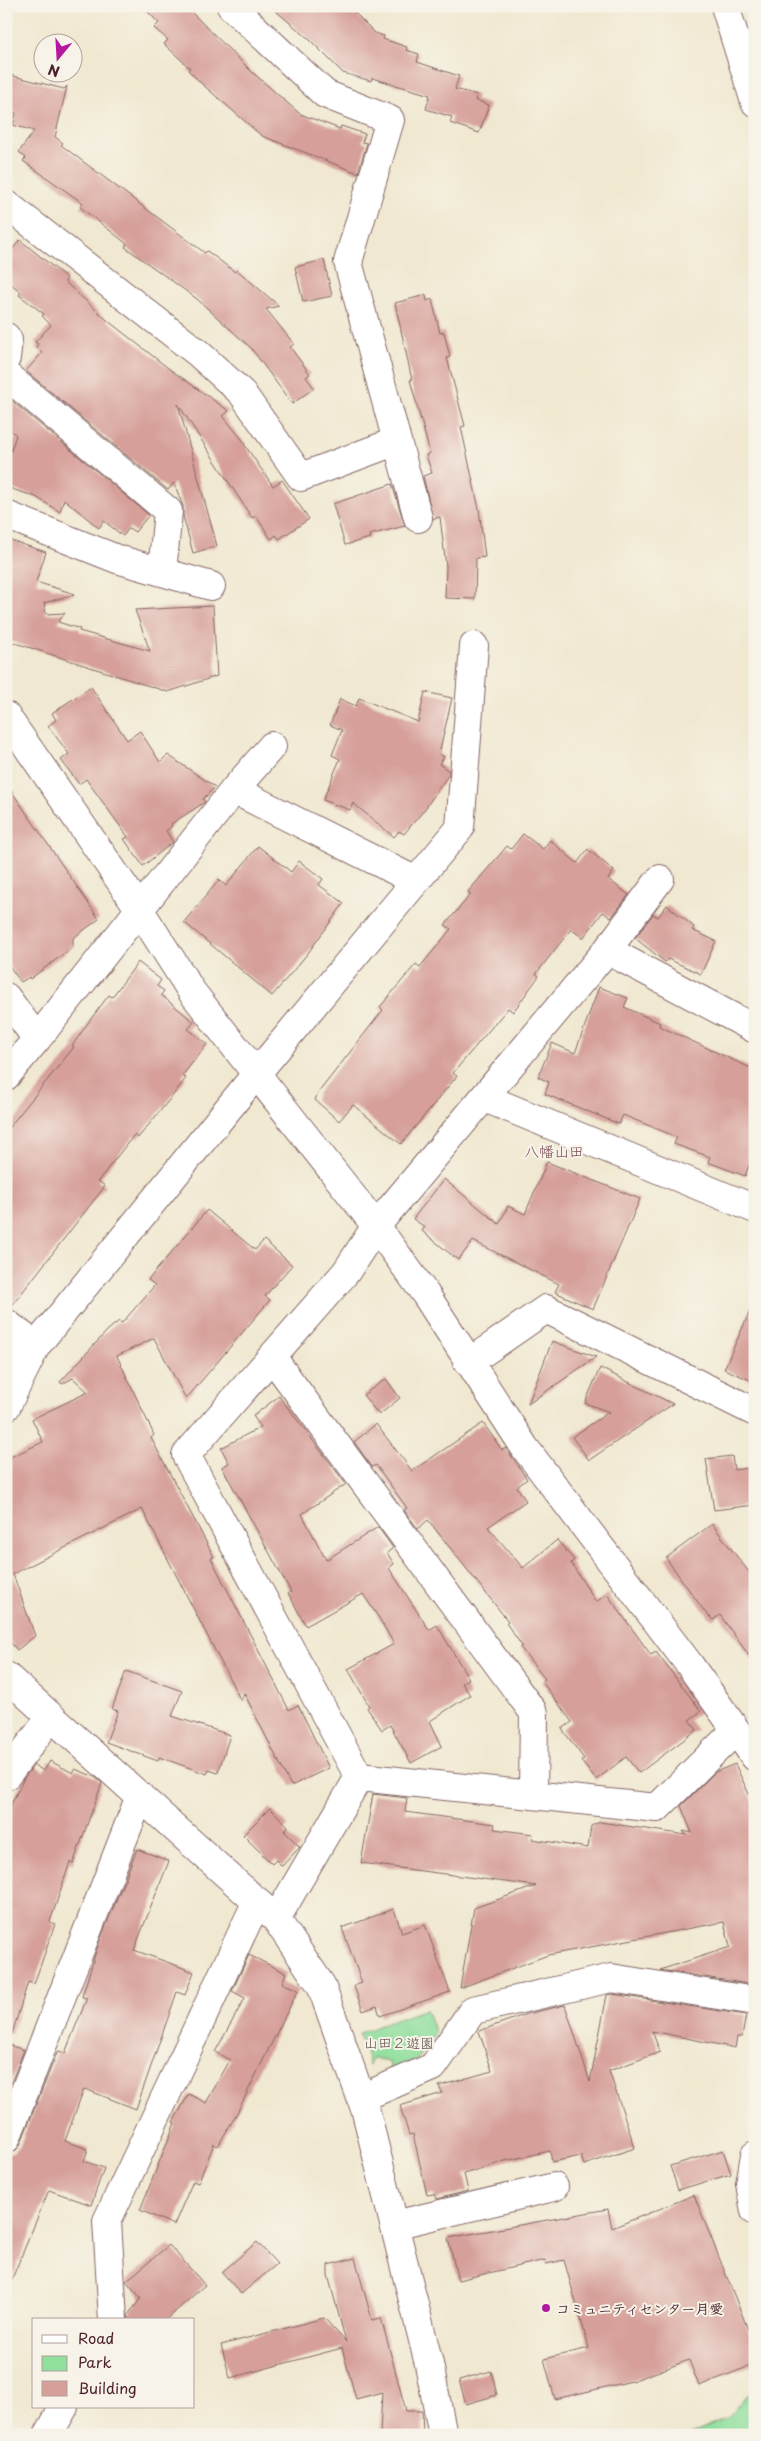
<svg xmlns="http://www.w3.org/2000/svg" width="761" height="2441" viewBox="0 0 761 2441" font-family="'Playpen Sans','Klee One',sans-serif">
<style>
.green{fill:#90df9d;stroke:#6d7f64}
.building{fill:#d69f99}
.lines{fill:none;stroke-linecap:round;stroke-linejoin:round}
.minor-casing{stroke:#846565;stroke-width:30}
.minor{stroke:#fff;stroke-width:28}
.poi-dot{fill:#b5179e;stroke:#f7f3e8;stroke-width:2}
.labels{text-anchor:middle;dominant-baseline:central;stroke-width:4;stroke-linejoin:round;paint-order:stroke}
.park-label{font-size:14px;fill:#5c4f48;stroke:#f7f3e8}
.poi-label{font-size:14px;font-weight:bold;fill:#4a1f2b;stroke:#f7f3e8;text-anchor:start}
.neighbourhood-label{font-size:15px;fill:#7b4c52;stroke:#f7f3e8}
</style>
<rect width="100%" height="100%" fill="#f7f3e8"/>
<filter id="ink" filterUnits="userSpaceOnUse"><feTurbulence type="fractalNoise" baseFrequency=".02" numOctaves="2"/><feDisplacementMap in="SourceGraphic" scale="10" xChannelSelector="R" yChannelSelector="G"/><feConvolveMatrix kernelMatrix="1 2 1 2 8 2 1 2 1" color-interpolation-filters="sRGB"/></filter>
<filter id="wash" filterUnits="userSpaceOnUse"><feTurbulence type="fractalNoise" baseFrequency=".0096" numOctaves="4" result="noise"/><feDisplacementMap in="SourceGraphic" scale="20" xChannelSelector="R" yChannelSelector="G"/><feGaussianBlur stdDeviation="1.12" result="paint"/><feColorMatrix in="noise" values="0 0 0 0 0 0 0 0 0 0 0 0 0 0 0 0 0 1.4 0 .05"/><feComposite in="paint" operator="in"/></filter>
<g filter="url(#wash)">
<rect width="100%" height="100%" fill="#f0e8d0"/>
<path class="green" d="M426 2009 435 2033 416 2060 389 2071 390 2063 372 2057 369 2065 359 2033Z
M755 2386V2417L744 2435H688L730 2416Z"/>
<g id="blocks">
<path class="building" d="M142 6H185L252 72 300 114 340 129 341 126 365 134 362 142 367 143 358 173 262 136 202 84 188 70 190 68 164 44 168 40 154 28 159 23Z
M270 6H348L375 33 384 36 383 39 407 47 406 50 419 54 417 62 459 76 455 89 477 95 475 100 489 105 479 133 450 123 452 117 426 109 430 95 372 78 371 81 343 73 309 39Z
M6 74 64 89 67 86 55 137 63 143 61 145 205 253 207 251 235 272 237 270 279 306 266 309 294 344 290 347 310 374 306 377 314 388 292 404 251 348 197 299 125 247 127 244 80 207 83 203 23 161 26 158 19 152 34 131 13 125 16 113 6 111Z
M20 240 67 278 65 282 107 320 168 368 229 411 223 416 245 443 244 444 273 486 282 480 309 519 279 539 276 535 271 539 256 516 252 518 178 404 217 546 193 553 183 516V506L174 483 168 490 26 371 42 353 36 347 38 344 35 342 51 325 42 316 44 314 19 295 21 292 6 280V257Z
M324 260 332 296 303 302 295 267Z
M426 295 427 301 432 299 440 333 444 332 450 357 447 358 465 426 461 427 479 509 485 557 476 558 475 599 445 598 446 566 440 517 433 519 423 476 432 473 426 455 430 453 410 380H412L395 303Z
M6 396 149 515 135 532 129 528 123 536 104 521 99 528 64 499 60 512 36 497 6 487V466L16 435 6 426Z
M392 484 405 526 369 535 370 538 345 545 333 504Z
M6 539 46 552 36 582 75 594 44 603 46 614 65 613 58 622 80 629 79 631 150 651 135 610 213 606 217 676 168 692 6 640Z
M91 687 127 740 140 731 160 762 168 755 215 787 203 799 205 802 171 824 172 826 166 831 173 842 143 866 124 839 128 837 86 779 79 784 61 760 69 754 48 726 56 720 52 713Z
M425 692 452 698 439 754 444 757 439 764 449 771V774L424 810 404 834 399 831 394 837 353 803 350 810 323 800 340 759 332 755 342 730 330 725 340 699 356 706 359 698 418 722Z
M6 783 99 919 73 938V947L30 979 29 977 21 982 6 962Z
M523 834 543 849 550 840 577 863 588 849 614 871 608 879 629 895 611 918 603 912 583 938 571 929 536 974 539 976 513 1012 508 1008 453 1073 457 1076 401 1144 353 1105 339 1121 315 1100 318 1093 383 1010 380 1007 416 964 420 967 451 929 445 925 471 894 468 892 507 846 511 849Z
M258 846 291 872 299 861 323 879 319 885 344 903 308 953 272 996 184 922 219 880 226 886Z
M667 905 694 927 692 930 716 941 701 974 668 959 665 962 635 938 653 914 658 917Z
M138 962 161 980 157 986 164 991 161 995 194 1022 188 1029 207 1044 182 1076 186 1078 174 1094 138 1138 134 1135 98 1181 105 1186 10 1308H6V1131L74 1047 72 1046 90 1020 109 995 112 997Z
M599 987 628 998 624 1007 660 1023 659 1026 755 1070V1149L745 1176 708 1162 710 1157 674 1144 677 1137 623 1115 619 1124 545 1094 549 1082 538 1077 552 1043 575 1053Z
M547 1162 640 1199 593 1309 555 1292 559 1284 473 1241 458 1260 422 1231 425 1227 413 1219 444 1179 499 1224 508 1206 525 1214Z
M207 1210 255 1250 264 1240 292 1265 265 1296 270 1300 186 1399 154 1338 117 1356 154 1435 151 1438 214 1557 211 1558 289 1710 298 1705 329 1768 291 1786 244 1693 241 1701 142 1509 13 1574 35 1636 17 1650 6 1637V1459L43 1442 32 1419 88 1392 73 1378 62 1384 60 1382 108 1330 119 1321 122 1323 155 1285 148 1280Z
M755 1300V1382L724 1369Z
M552 1341 596 1357 528 1404Z
M600 1368 673 1404 589 1460 572 1437 609 1412 585 1403Z
M386 1379 400 1398 379 1415 363 1395Z
M279 1396 346 1484 302 1514 326 1560 378 1527 393 1548 387 1553 394 1564 389 1568 429 1630 437 1625 469 1679 462 1683 470 1695 430 1721 442 1746 411 1763 390 1725 382 1730 367 1708 369 1706 348 1669 394 1644 379 1618 363 1594 306 1626 288 1593 291 1592 222 1467 229 1463 221 1448 261 1427 253 1416Z
M483 1423 502 1450 506 1448 527 1479 517 1487 526 1501 488 1527 523 1568 557 1540 574 1560 571 1563 596 1602 607 1594 651 1655 656 1652 701 1711 689 1720 697 1730 639 1773 626 1757 596 1780 581 1761 584 1759 562 1729 572 1722 542 1682 545 1679 520 1647 522 1646 506 1623 508 1621 428 1520 418 1529 404 1510 407 1508 376 1465 372 1467 354 1442 376 1424 412 1471Z
M732 1456 734 1470 755 1467V1505L714 1510 706 1459Z
M712 1524 755 1580V1664L720 1615 713 1620 705 1612 666 1558Z
M126 1671 182 1691 172 1716 230 1735 218 1773 209 1770 207 1774 159 1757 158 1761 106 1742 118 1711 112 1709Z
M50 1761 73 1773 75 1769 95 1777 102 1783 73 1864 70 1862 50 1922 55 1924 34 1984 28 1982 12 2034 6 2033V1815L24 1778 34 1765 44 1771Z
M735 1764 755 1807V1985L660 1970 730 1947 724 1922 548 1955 460 1988 474 1908 536 1886 361 1863 373 1794 407 1798 405 1812 495 1824 494 1829 533 1834 532 1839 588 1848 591 1826 600 1822 686 1835 683 1831 692 1833 681 1806 715 1772Z
M270 1808 288 1826 284 1831 300 1847 282 1866 276 1860 272 1864 243 1835Z
M137 1849 169 1861 134 1950 194 1972 185 1995 177 1992 136 2109 85 2089 83 2091 65 2141 88 2149 84 2161 104 2168 91 2205 49 2190 6 2293V2154L15 2151 20 2145 54 2060 58 2051 65 2053 87 1998 82 1997 97 1948Z
M394 1909 402 1933 425 1925 450 1992 380 2016 377 2006 363 2011 354 1986 362 1983 342 1928Z
M249 1955 286 1973 282 1983 298 1990 237 2113 218 2146 214 2144 198 2183 193 2181 174 2225 140 2210 175 2123 173 2122 189 2094 206 2103 230 2060 215 2052 245 1998 232 1991Z
M612 1994 746 2015 742 2037H737L735 2048 652 2031 660 2052 609 2071 635 2148 584 2165 581 2156 552 2162 550 2151 505 2161 464 2174 468 2191 436 2199 434 2194 427 2195 413 2134 409 2135 400 2106 442 2093 439 2086 492 2071 479 2031 527 2014 565 2005 590 2082 607 1995Z
M6 2044 24 2050 6 2095Z
M723 2150 731 2174 678 2190 670 2166Z
M694 2195 755 2347V2364L699 2386 689 2360 632 2381 555 2399 544 2359 589 2348 564 2260 546 2264 545 2260 458 2280 448 2238 608 2209 612 2228Z
M257 2242 277 2264 241 2294 222 2272Z
M169 2245 205 2285 166 2320H129L128 2315 141 2298 126 2281Z
M355 2258 372 2320 381 2318 406 2411H422L423 2435H380L382 2392 356 2399 342 2348 230 2378 221 2345 324 2318 346 2342 328 2275V2265Z
M491 2371 497 2395 466 2404 459 2380Z"/>
</g>
</g>
<g filter="url(#ink)">
<use href="#blocks" fill-opacity="0" stroke="#846565" stroke-width="1"/>
<g class="lines">
<defs>
<path id="minor" d="M231 6 325 94 390 120 348 262 418 518
M725 6 755 102
M6 204 198 353 242 393 301 477 397 441
M6 337 8 340 6 358
M6 375 168 511 162 572
M6 515 117 559 211 586
M6 716 132 898 192 992 376 1226 426 1295 525 1448 689 1664 755 1757
M234 790 416 881
M607 950 660 879
M6 997 37 1039 6 1076
M37 1039 234 790 272 746
M485 1098 755 1209
M6 1323 36 1346 6 1407
M6 1356 36 1346 257 1073 460 828 474 646
M272 1357 534 1713 533 1795
M467 1361 481 1354 546 1309 755 1412
M6 1676 276 1919 321 1985 366 2112 429 2364 443 2435
M6 1776 51 1717
M359 1777 186 1455 346 1272 376 1226 607 950 755 1029
M359 1777 657 1808 736 1730
M276 1919 359 1777
M361 2098 433 2067 473 2010 611 1978 755 2001
M6 2139 140 1796
M755 2155 750 2184 755 2211
M394 2225 554 2187
M113 2320 107 2221 257 1901
M48 2435 64 2407"/>
</defs>
<use href="#minor" class="minor-casing"/>
<use href="#minor" class="minor"/>
</g>
</g>
<circle class="poi-dot" cx="546" cy="2308" r="5"/>
<g class="labels">
<g class="park-label">
<text x="399" y="2042">山田２遊園</text>
</g>
<g class="poi-label">
<text x="556" y="2308">コミュニティセンター月愛</text>
</g>
<g class="neighbourhood-label">
<text x="554" y="1150">八幡山田</text>
</g>
</g>
<rect width="761" height="2441" fill="none" stroke="#f7f3e8" stroke-width="25"/>
<rect x="32" y="2318" width="162" height="90" fill="#f7f3e8" stroke="#b29e9c"/>
<rect x="42" y="2335" width="25" height="8" fill="#ffffff" stroke="#b29e9c"/>
<text x="78" y="2344" font-size="15" fill="#4a1f2b">Road</text>
<rect x="42" y="2356" width="25" height="15" fill="#90df9d" stroke="#b29e9c"/>
<text x="78" y="2368" font-size="15" fill="#4a1f2b">Park</text>
<rect x="42" y="2381" width="25" height="15" fill="#d69f99" stroke="#b29e9c"/>
<text x="78" y="2394" font-size="15" fill="#4a1f2b">Building</text>
<g transform="translate(58 58) rotate(198)"><circle r="24" fill="#f7f3e8" stroke="#b29e9c"/>
<path d="M0-4L9 19L0 12L-9 19Z" fill="#b5179e"/>
<text y="-8" font-size="14" font-weight="bold" text-anchor="middle" fill="#4a1f2b">N</text>
</g>
</svg>
